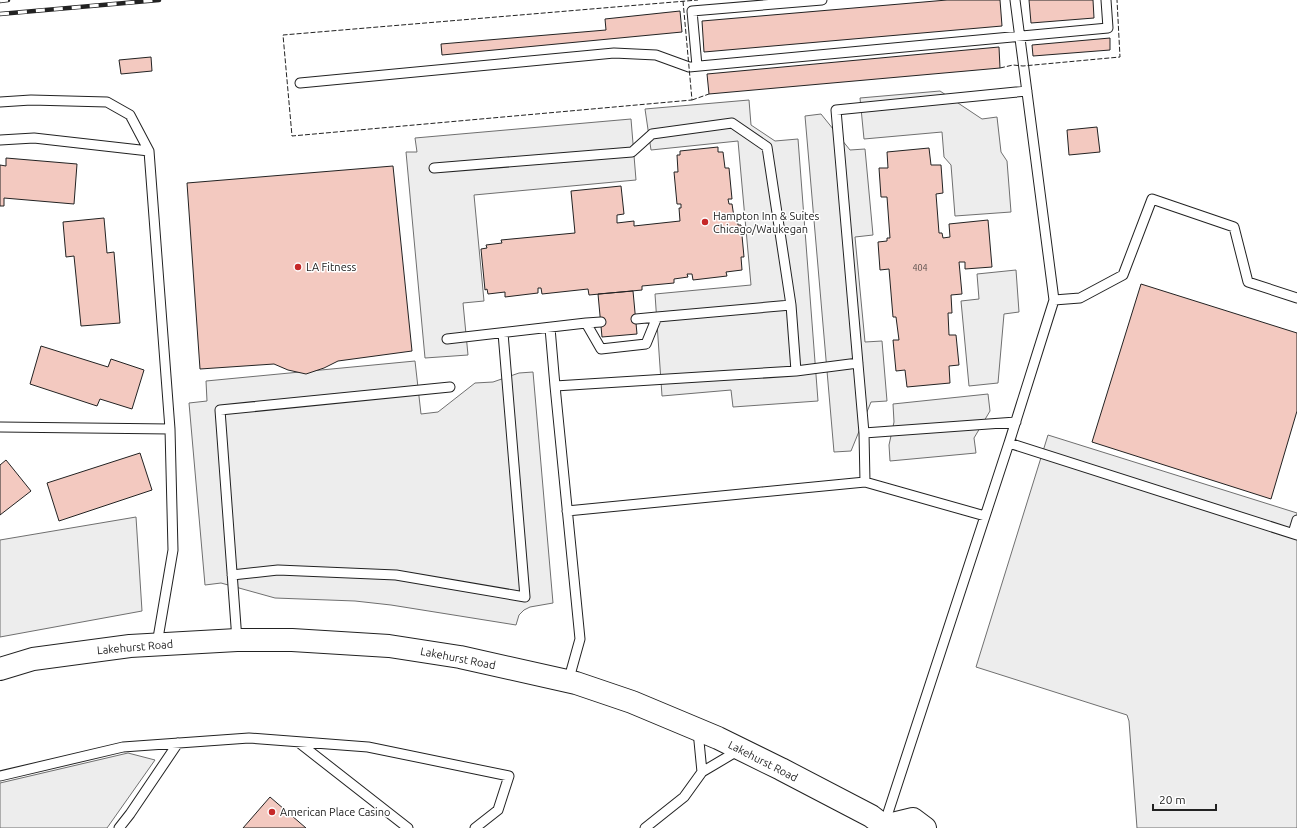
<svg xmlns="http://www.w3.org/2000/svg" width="1297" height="828" viewBox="0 0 1297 828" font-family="Ubuntu,sans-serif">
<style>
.parking{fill:#ededed;stroke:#6f6f6f}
.building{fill:#f3c9c0;stroke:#222}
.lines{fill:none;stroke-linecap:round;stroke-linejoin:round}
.lane-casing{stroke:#222;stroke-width:11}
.secondary-casing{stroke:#222;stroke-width:24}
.lane{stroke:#fff;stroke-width:9}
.secondary{stroke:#fff;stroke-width:22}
.rail-casing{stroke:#222;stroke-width:4.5}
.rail{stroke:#fff;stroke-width:3;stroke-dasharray:9;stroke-linecap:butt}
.fence{stroke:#222;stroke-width:1;stroke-dasharray:5 2;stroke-linecap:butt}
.poi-dot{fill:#c62828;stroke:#fff;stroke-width:1.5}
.labels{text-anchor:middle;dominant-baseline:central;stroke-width:3;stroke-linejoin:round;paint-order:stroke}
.number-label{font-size:9px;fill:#564c4a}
.poi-label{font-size:11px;fill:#222;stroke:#fff;text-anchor:start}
.street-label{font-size:11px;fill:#222;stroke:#fff}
</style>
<rect width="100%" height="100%" fill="#fff"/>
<path class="parking" d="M940 91 982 119 997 117 1001 152 1007 161 1011 212 955 216 951 165 944 157 942 132 864 139 860 98Z
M749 100 751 125 775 141 798 139 818 401 733 407 731 390 662 396 655 294 751 285 738 141 651 150 645 109Z
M821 114 850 150 865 149 873 235 855 237 865 342 882 341 887 401 871 402 851 451 834 452 805 116Z
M631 119 636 180 474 195 484 301 463 303 468 355 425 358 406 152H417L415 138Z
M1016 270 1019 312 1004 314 998 383 969 386 961 301 979 299 977 274Z
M415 361 421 414 438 412 475 383 493 382 519 373 533 372 553 603 530 607 524 610 519 615 516 625 391 605 355 601 275 598 221 583 205 585 189 403 207 401 206 381Z
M988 394 990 411 974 438 976 453 890 461 889 445 894 422 893 404Z
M1048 435 1297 513V828H1137L1129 721 1127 715 976 667Z
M136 517 142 611 0 637V540Z
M128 753 155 760 107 828H0V783Z"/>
<path class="building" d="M947 0H1000L1002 26 704 52 702 21Z
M1029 0H1093L1094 18 1031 23Z
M680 11 682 32 442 55 441 44 606 30 605 19Z
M1110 38V50L1033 56 1032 45Z
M999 47 1000 68 709 94 707 74Z
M151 57 152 71 121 74 119 60Z
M1097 127 1100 152 1069 155 1067 130Z
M718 147V152H723L725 168H729L732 199H728L729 204H732L734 217H737L738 225H741L744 257H741L742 270 726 272 727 276 693 280 692 274H687L688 277 674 279V283L642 286V290L589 295 588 289 542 294 541 288H538V293L505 297V292L488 294 487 289 485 290 481 249 487 248 486 245 502 243 501 240 575 233 571 191 621 186 624 214 617 215V223L634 221V226L680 221 679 208H681V204H677L674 172H678L677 155H680V151Z
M929 148 931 165H941L943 193 936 194 939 233H942L943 238 950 237 949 224 988 220 992 267 965 269V262H959L962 294 951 295 952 313H948L949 335H956L959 365 949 366 950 383 907 387 905 370 896 371 893 340H899L896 317H893L889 269 880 270 878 242 887 241V238H890L887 197H881L879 168H888L887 152Z
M6 158 77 164 74 204 4 198V206H0V165L6 166Z
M393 166 412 351 338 361 324 368 306 374 288 370 274 364 200 369 187 183Z
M104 218 107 253 114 252 120 323 81 326 74 256 66 257 63 222Z
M1141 284 1297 333V411L1271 499 1092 442Z
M633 291 637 334 602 337 598 294Z
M41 346 108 367 111 359 144 370 132 409 100 399 97 406 30 384Z
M140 453 152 490 59 521 47 483Z
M6 460 31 491 0 515V465Z
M270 797 306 828H243Z"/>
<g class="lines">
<defs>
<path id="lane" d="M697 66 692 11 822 0
M300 83 614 53 656 55 689 67 1108 28 1106 0
M0 102 31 100 107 102 130 115 149 151 170 429 173 550 157 644
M0 140 34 138 149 151
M434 168 632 152 652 134 732 123 767 147 791 305
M1054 300 1080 298 1123 275 1152 199 1234 227 1248 282 1297 298
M636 319 657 317
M586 323 601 322
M550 328 555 386
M447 339 586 323 601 349 646 344 657 317 791 305 796 371 555 386 580 639 568 682
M796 371 858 363
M1016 422 864 433 836 110 1027 91
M0 427 170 429
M864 433 865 482 985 516
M1009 443 1054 300 1015 0
M567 511 865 482
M1293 533 1297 520
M232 575 278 570 396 575 525 597 503 333
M237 640 220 410 450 387
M698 731 702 772 739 750
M298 742 408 828
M0 776 123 747 249 738 368 747 509 776 498 810 475 828
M884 825 1009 443 1297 535
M119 828 130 814 178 743
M645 828 684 797 702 772"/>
<path id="secondary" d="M0 669 33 659 130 646 237 640H292L389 646 460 657 576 683 632 702 718 738 781 769 871 816 884 826 885 828
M884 826 913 819 925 828"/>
</defs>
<use href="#lane" class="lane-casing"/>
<use href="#secondary" class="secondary-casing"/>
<use href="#lane" class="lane"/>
<use href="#secondary" class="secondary"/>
<defs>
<path id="rail" d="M0 1 8 0
M0 14 159 0"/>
</defs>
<use href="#rail" class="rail-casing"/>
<use href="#rail" class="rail"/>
<path class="fence" d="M683 1 692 100 292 136 283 35 698 0
M1000 68 1013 65 1023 66 1120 57 1117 0
M692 100 709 94"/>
</g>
<g class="poi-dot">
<circle cx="705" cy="222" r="4"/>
<circle cx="298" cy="267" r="4"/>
<circle cx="272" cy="812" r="4"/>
</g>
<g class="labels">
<g class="number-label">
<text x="920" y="268">404</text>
</g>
<g class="poi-label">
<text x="713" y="216">Hampton Inn &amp; Suites<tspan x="713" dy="13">Chicago/Waukegan</tspan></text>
<text x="306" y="267">LA Fitness</text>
<text x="280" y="812">American Place Casino</text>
</g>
<g class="street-label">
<text transform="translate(135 647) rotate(-5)">Lakehurst Road</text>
<text transform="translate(458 658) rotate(11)">Lakehurst Road</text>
<text transform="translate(763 761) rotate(27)">Lakehurst Road</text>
</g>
</g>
<path d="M1153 804v6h63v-6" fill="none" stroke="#222222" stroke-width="2"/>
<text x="1159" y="804" font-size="12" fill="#222222" stroke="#ffffff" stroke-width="3" paint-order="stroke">20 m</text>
</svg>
